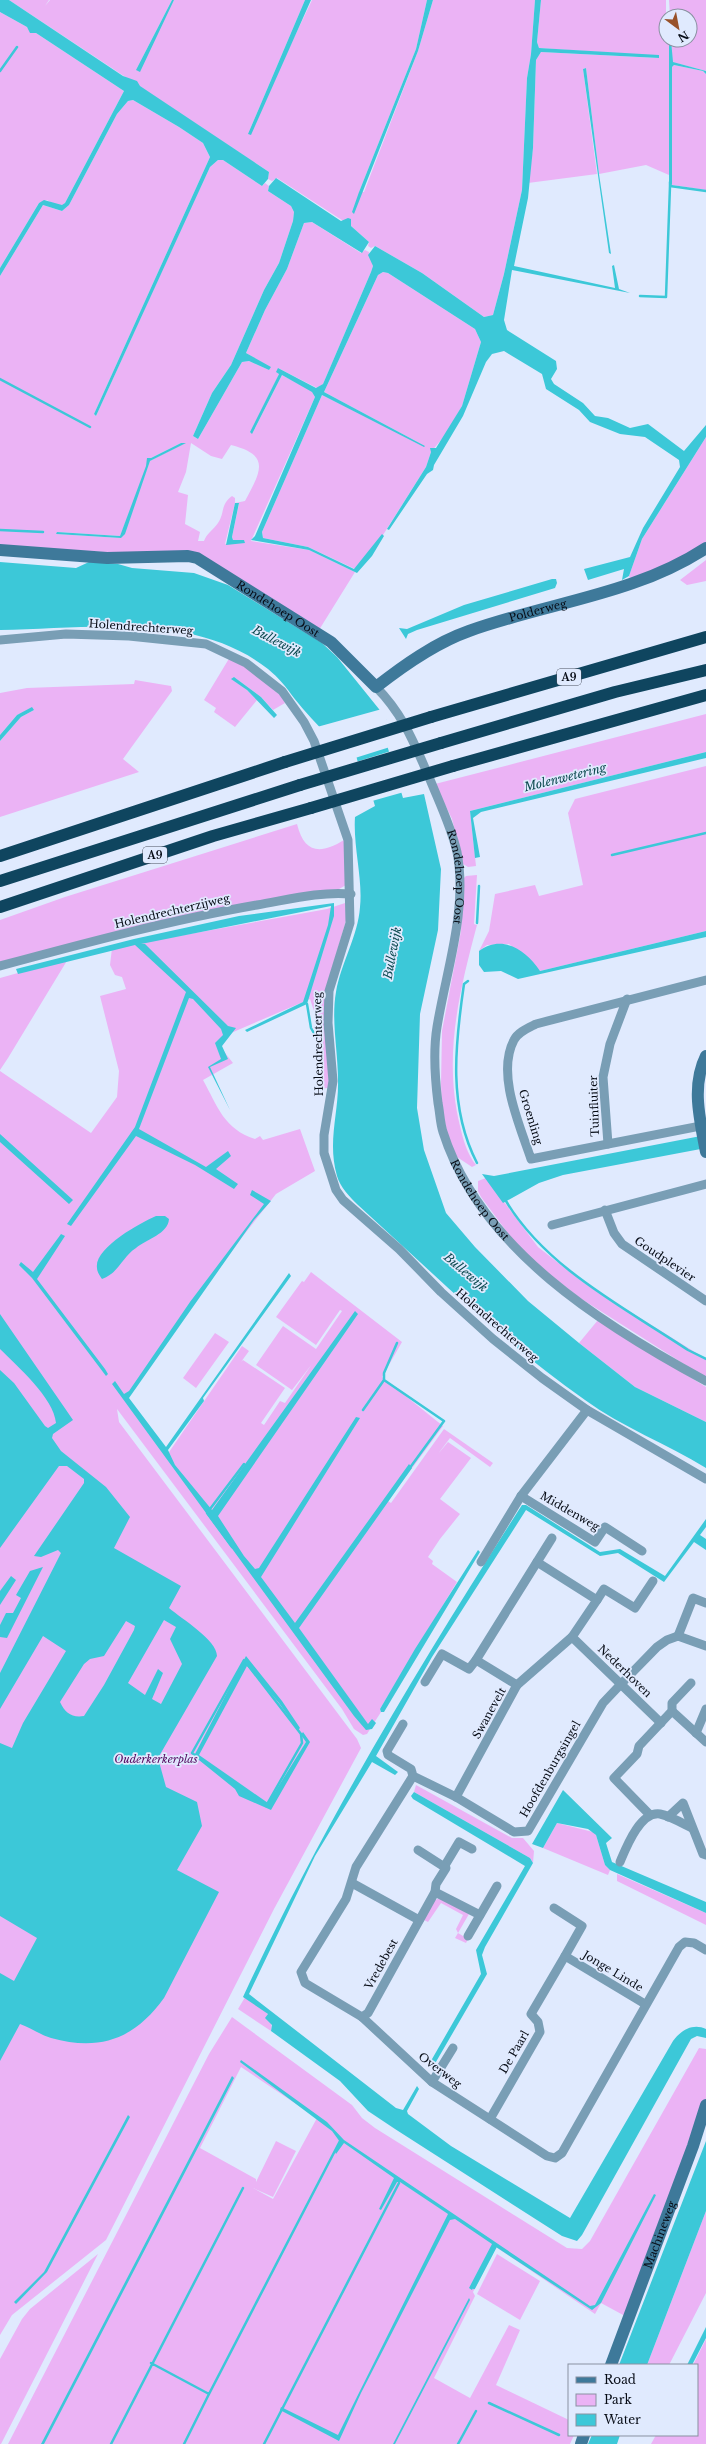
<svg xmlns="http://www.w3.org/2000/svg" width="706" height="2444" viewBox="0 0 706 2444" font-family="'Libre Baskerville',serif">
<style>
.green{fill:#ebb3f5;fill-rule:evenodd}
.water{fill:#3cc8d8;fill-rule:evenodd}
.pier{fill:#e0eafe}
.lines{fill:none;stroke-linecap:round;stroke-linejoin:round}
.stream{stroke:#3cc8d8;stroke-width:2.5}
.street{stroke:#799eb5;stroke-width:9}
.secondary{stroke:#3e799a;stroke-width:12}
.highway{stroke:#0f455f;stroke-width:12}
.highway-bridge{stroke:#0f455f;stroke-width:12}
.labels{text-anchor:middle;dominant-baseline:central;stroke-width:3.5;stroke-linejoin:round;paint-order:stroke}
.shield{fill:#e0eafe;stroke:#484f5c;stroke-width:1}
.shield-label{font-size:10px;font-weight:bold;fill:#070c16}
.street-label{font-size:11px;fill:#070c16;stroke:#e0eafe}
.park-label{font-size:11px;font-style:italic;fill:#540860;stroke:#e0eafe}
.water-label{font-size:12px;font-style:italic;fill:#0c494f;stroke:#e0eafe}
</style>
<rect width="100%" height="100%" fill="#e0eafe"/>
<path class="green" d="M9 0H49L45 6 50 0H172L136 70 174 0H305L248 134 312 0H427L416 49 359 192H364L418 51 433 0H535L531 54 527 78 522 190 504 274 493 315 484 317 422 273 375 246 371 248 368 246 369 242 351 226 277 178 272 181 268 179 269 172Z
M541 0H666V40H669V175L646 165 599 174 586 68 583 69 597 174 528 183 533 148 536 60 541 52 658 58 659 56 539 48 537 42Z
M669 0H706V71L672 62 671 40H690V16H670Z
M0 12 27 27 31 32 36 33 124 91 65 203 62 206 55 205 47 200 39 203 0 268Z
M674 65 703 71 706 74V190L672 185V67Z
M133 100 179 127 203 143 210 157 94 414 96 416 192 205 210 167 218 160H223L262 186 265 183 269 186 268 191 291 206 294 212 293 221 279 263 264 290 231 365 212 393 193 436 198 439 242 362 249 361 269 370 270 367 246 353 265 310 287 269 304 223 312 222 361 253 365 250 369 252 373 266 371 272 323 384 317 388 278 368 279 374 252 434 282 375 312 391 315 397 251 541 309 550 355 572 319 630 206 558 0 546V276L43 205 62 211 69 205 117 114 128 101ZM181 443H184L150 461 121 538 56 534 58 532 120 536 151 458ZM191 443 211 456 222 459 231 445C271 455 261 471 245 501L235 503V498L232 496C220 505 225 513 218 523 213 530 207 533 204 541H198L200 532 185 524 188 495 178 492 186 472ZM235 503 239 504 232 537 233 540H244L225 544Z
M383 272 388 273 475 329 481 342 462 406 446 434 431 452 426 467 383 535 355 569 308 547 263 538 262 532 322 395 425 446 324 392 378 275Z
M706 437V543L688 555 631 581 629 576 642 539Z
M706 560V581L687 585 680 580Z
M230 657 239 660 281 696 285 703 273 710 261 697 234 677 257 700 235 727 214 712 216 708 204 700Z
M135 680 171 686 172 691 123 759 139 772 0 817V741L21 717 34 710 17 715 0 735V693L27 688 134 684Z
M706 714V752L470 811 476 866 468 867 463 864 452 819 435 784Z
M706 766V931L540 971 509 944 487 945 479 951 489 931 495 894 535 885 539 896 583 885 568 813 575 799Z
M297 824C304 853 320 855 344 840L348 884 339 889 178 918 0 963V920L65 897Z
M477 875 474 924 477 925C459 993 443 1056 460 1126 463 1139 467 1154 476 1165L472 1167 457 1157 449 1140 442 1111 441 1084 442 1031 461 931 463 879 466 876Z
M345 903 347 917 328 982 331 1087 322 1089 315 1014 310 999 231 1033 222 1046V1049L233 1063 203 1080C218 1107 224 1129 255 1139L260 1136 263 1140 300 1129 315 1171 276 1194 243 1236 126 1398 167 1455 242 1346 249 1351 241 1362 243 1360 285 1388 261 1423 264 1425 280 1401 285 1403 312 1364 292 1390 256 1365 283 1326 316 1349 342 1311 340 1310 316 1345 276 1317 302 1281 304 1282 311 1272 402 1342 382 1377 443 1426 388 1501 391 1503 444 1429 493 1463 490 1467 450 1438 438 1454 448 1442 471 1458 440 1499 460 1514 440 1539 428 1557 433 1561 432 1564 457 1582 380 1709 381 1712 367 1734 363 1735 354 1729 342 1709 117 1409 119 1422 357 1739 361 1748 274 1909 106 2240 12 2315 0 2335V1071L91 1133 117 1097 119 1071 100 996 126 989 122 977 115 975 110 965 112 948 327 909Z
M68 959 8 1058 0 1070V978Z
M486 1178 538 1247 584 1283 706 1359V1378L580 1298 535 1263 516 1244 481 1197 478 1191V1181Z
M598 1320 706 1387V1422L635 1387 579 1343Z
M215 1333 229 1342 196 1388 183 1378Z
M416 1785 512 1838H523L534 1851 533 1863 530 1858 414 1792Z
M557 1823 593 1832 596 1835 605 1865 610 1870 608 1875 543 1848Z
M617 1874 706 1913V1925L617 1881Z
M439 1898 469 1914 458 1933 468 1939 466 1943 455 1938 458 1933 456 1929 463 1915 441 1903 428 1922 424 1920 434 1901Z
M247 1994C258 2004 275 2015 271 2031L238 2009Z
M232 2017 352 2105 362 2118 375 2128 567 2248 582 2249 590 2241 699 2048 706 2049V2103L625 2316 601 2303 595 2314 496 2247 473 2292 475 2296 434 2378 470 2398 509 2325 520 2330 496 2385 569 2420V2435H574L570 2444H8L209 2054ZM241 2067 317 2118 273 2199 253 2188 273 2197 296 2151 276 2141 256 2182V2179L200 2148Z
M706 2211V2293L669 2365H647Z
M98 2254 1 2444H0V2359L22 2319 30 2309Z
M497 2254 540 2281 520 2320 477 2294Z
M706 2339V2444H651L656 2435H697V2365H693Z"/>
<path class="water" d="M0 0H9L123 76 137 81 140 86 269 172 268 179 262 186 223 160H218L210 167 96 416 94 414 210 157 203 143 179 127 133 100 128 101 117 114 69 205 62 211 43 205 0 276V268L39 203 44 200 62 205 65 203 124 91 36 33H30L27 27 0 12Z
M172 0H174L140 72 136 70Z
M305 0H311L251 135 248 134Z
M427 0H433L418 51 354 214 352 212 359 192 416 49Z
M535 0H541L537 42 539 48 659 55V58L541 52 536 60 533 148 528 198 514 266 615 288 612 266 614 265 619 289 630 293 512 270 504 320 507 330 556 361 557 369 551 379 554 384 583 403 595 416 608 418 630 428 648 424 684 451 706 425V437L642 539 629 576 622 580 624 569 588 580 584 569 630 557 643 528 680 467 679 460 645 437 620 434 590 422 579 410 546 389 542 374 504 351 492 354 486 362 463 416 434 465 433 470 427 474 389 530 387 529 426 467 431 452 430 448H436L462 406 481 342 475 329 388 273 383 272 378 275 324 392 425 446 424 447 322 395 262 532 263 538 308 547 354 569 382 534 384 536 372 556 357 573 309 550 251 540 255 536 315 397 312 392 282 375 252 434 250 432 279 374 276 372 278 368 316 388 323 384 371 272 373 266 368 255 375 246 422 273 484 317 493 315 504 274 522 190 527 78 531 54Z
M669 40H671L673 62 706 71V74L703 71 674 65 672 67V185L669 184Z
M586 68 599 174 611 254 609 253 583 69Z
M276 178 341 221 348 218 351 219V226L369 242 362 253 312 222 304 223 287 269 265 310 246 353 271 367 269 370 249 361 242 362 198 439 193 436 212 393 231 365 264 290 279 263 293 221 294 212 291 206 268 191 269 186Z
M181 443H186L150 461 125 534 121 538 56 534 57 532 120 536 146 466 147 458H151Z
M235 503H239L232 537 233 540H244L245 543 226 545Z
M0 562 76 568 89 562 118 564 132 568 194 573 228 585 322 643 337 657 387 719 380 722 403 798 424 794 441 869 438 930 420 1014 417 1108 424 1150 446 1213 475 1247 528 1301 579 1343 635 1387 706 1422V1468C667 1444 622 1427 585 1400 503 1343 432 1272 358 1205 350 1197 340 1187 337 1176 327 1141 339 1113 338 1080 338 1051 331 1020 336 992 341 963 358 936 360 907 363 879 353 847 355 817L375 806 369 786H364L350 732 329 737C317 724 305 712 294 698 286 687 279 678 268 669 194 611 88 629 0 630Z
M552 579H556L557 583 555 588 417 630 408 634 406 639 399 628 407 629 464 605Z
M234 677 261 697 277 715 274 718 247 690 231 679Z
M32 707 34 710 21 717 0 741V735L17 715Z
M706 752V758L481 812 473 818 480 857 475 858 470 811Z
M334 903V916L307 1004 247 1032 245 1030 303 1002 328 925 331 906 141 944H145L228 1026 236 1028 222 1046 228 1059 210 1067 230 1110 208 1067 221 1059 215 1043 223 1035 221 1029 193 999 189 998 139 1129 206 1167 228 1151 231 1156 216 1169 238 1184 234 1189 195 1165 136 1136 71 1226 67 1224 135 1127 186 992 135 945 18 974 16 969 134 939 239 916Z
M706 931V937L518 979 501 971 484 972 479 965V951C502 934 526 950 540 971Z
M0 1134 73 1200 69 1204 0 1142Z
M706 1135V1148L563 1175 539 1183 503 1203 482 1174 494 1176Z
M252 1190 271 1201 254 1220 129 1398 166 1447 289 1273 291 1276 203 1398 204 1401 168 1450 175 1465 212 1510 355 1311 358 1314 218 1516 244 1556 255 1569 259 1568 356 1417 360 1418 261 1577 295 1623 409 1464 412 1468 299 1628 368 1724 372 1719 376 1723 372 1729 366 1730 354 1716 112 1384 115 1381 124 1394 129 1391 190 1302 264 1204 250 1195Z
M156 1216H165L169 1219C168 1234 147 1239 136 1248 122 1257 119 1273 102 1279 100 1276 97 1272 97 1268 94 1248 140 1223 156 1216Z
M61 1234 65 1236 37 1279 105 1369 108 1374 106 1376 32 1278 19 1265 21 1262 33 1272Z
M0 1314 73 1420 53 1434 52 1438 61 1451 106 1487 130 1517 114 1548 181 1586 169 1608C182 1619 217 1640 217 1656L158 1758 166 1787 197 1802 202 1826 177 1870 219 1892 164 1998C135 2038 101 2052 51 2038 41 2035 31 2028 20 2024L0 2061V1973L14 1981 37 1938 0 1916V1743L12 1748 23 1723 66 1651 43 1636 0 1709V1673L61 1553 58 1550 41 1557 34 1556 84 1483V1479L67 1466H59L0 1548V1370L14 1383 45 1426 48 1428 56 1423C54 1398 17 1366 0 1349ZM164 1620 176 1627 170 1639 182 1664 161 1704 152 1699 163 1673 158 1669 145 1695 128 1683ZM126 1621 135 1626 134 1630 104 1685 84 1716C72 1718 65 1713 60 1702L84 1664 90 1659 104 1656Z
M522 1505H526L600 1552 620 1549 665 1576 706 1519V1527L700 1535 706 1539V1550L694 1542 664 1582 618 1553 600 1556 526 1510 432 1657 376 1756 398 1772 395 1775 372 1762 315 1856 249 1994 396 2108 403 2110 417 2086 419 2089 407 2111 408 2114 451 2146 570 2218 673 2041C681 2030 693 2023 706 2029V2038L697 2036 691 2039 582 2235 577 2241 562 2236 395 2129 368 2111 340 2081 271 2031 272 2025 265 2018 268 2014 243 1997C322 1826 420 1664 522 1505Z
M478 1550 480 1552 384 1712H381L380 1709 415 1649Z
M43 1567 7 1638 0 1637V1625L6 1613H13L21 1598 16 1595 30 1571Z
M11 1576 16 1580 0 1605V1591Z
M246 1656 282 1701 300 1728 298 1730 279 1703 247 1666 199 1755 268 1803 306 1742 301 1735 303 1732 310 1742 271 1810 239 1796 235 1789 194 1756Z
M563 1790 612 1838 606 1843 612 1862 706 1902V1913L610 1870 605 1865 596 1835 588 1829 557 1823 543 1848 532 1844Z
M414 1792 530 1858 533 1863 485 1947 482 1955 487 1974 433 2067 428 2066 481 1974 476 1950 525 1866 413 1799 411 1796Z
M241 2060 327 2122 344 2140 590 2306 595 2305 654 2194 656 2195 601 2303 592 2310 496 2247 472 2290 469 2288 492 2244 455 2219 450 2220 361 2393 339 2441 280 2410 281 2407 338 2435 448 2214 400 2182H397L381 2210 379 2209 394 2178 344 2143 336 2154 335 2152 340 2142 332 2131 240 2062Z
M232 2076 234 2078 44 2444H41Z
M128 2115 130 2117 47 2272 16 2304 14 2302 44 2272Z
M706 2141V2211L647 2365H619Z
M469 2298 470 2300 395 2444H393Z
M706 2327V2338L692 2365H687Z
M592 2435H620L617 2444H588Z"/>
<path class="pier" d="M382 709 389 718 382 723 390 747 355 758 348 734 328 739 317 727Z
M391 751 404 792 372 801 368 788 362 787 356 762Z"/>
<g class="lines">
<path class="stream" d="M0 71 17 47
M670 182V186L706 191
M640 296 666 297 670 186
M0 379 90 427
M0 530 43 532
M612 855 706 833
M477 923 479 886
M468 981 464 984C455 1045 448 1107 477 1163
M307 1004 311 1028 319 1042 321 1090
M506 1201C546 1268 625 1308 688 1350L706 1359
M384 1380 444 1421 409 1469
M363 1410 384 1380V1373L397 1343
M232 1547 207 1513 244 1464
M244 1660 301 1734 302 1743 266 1806 192 1753Z
M474 2288 496 2246
M151 2363 209 2394 340 2141
M489 2403 559 2435
M111 2444 243 2188
M184 2444 209 2394
M264 2444 399 2183
M458 2444 476 2411"/>
<g class="street">
<path d="M0 640 66 634 129 636 206 644 246 663 282 691 304 722 314 741 348 840 350 923 329 991 328 1023 333 1081 324 1135V1153L336 1190 343 1200 399 1249 441 1292 493 1339 542 1378 587 1410 706 1479"/>
<path id="s1" d="M376 687C403 714 414 743 429 777 439 802 451 826 457 852 468 910 446 971 437 1027 433 1051 435 1079 438 1103 440 1113 440 1123 443 1132 480 1249 604 1326 706 1381"/>
<path d="M0 966C85 943 171 920 257 905 287 900 320 891 351 894"/>
<path d="M706 980 536 1024C528 1028 518 1032 514 1040 496 1074 520 1126 531 1159L706 1125"/>
<path d="M608 1144 603 1077 610 1044 627 999"/>
<path d="M605 1210 614 1233 622 1244 706 1301"/>
<path d="M552 1225 706 1184"/>
<path d="M521 1496 595 1542 605 1527 642 1551"/>
<path d="M481 1562 521 1496 587 1410"/>
<path d="M537 1562 552 1538"/>
<path d="M597 1600 604 1589 635 1608 653 1581"/>
<path d="M678 1636 693 1598 706 1603"/>
<path d="M476 1660 537 1562 597 1600 572 1637 661 1723"/>
<path d="M425 1682 442 1654 469 1669 476 1660 517 1685 456 1797"/>
<path d="M517 1685 572 1637"/>
<path d="M672 1711 706 1742"/>
<path d="M403 1724 387 1751 388 1755 411 1769 413 1776 456 1797 514 1832 528 1831 603 1703 621 1684 657 1647 667 1640 678 1636 706 1646"/>
<path d="M696 1733 706 1709"/>
<path d="M413 1776 356 1867 346 1899 301 1972 305 1983 362 2017 432 2082 547 2156 555 2158 562 2153 679 1947 685 1942 694 1943 706 1950"/>
<path d="M650 1815 614 1778 637 1754 639 1746 672 1711V1703L691 1683"/>
<path d="M668 1817 683 1803 703 1854 706 1855"/>
<path d="M620 1862C626 1848 640 1811 660 1814 670 1816 682 1823 692 1828"/>
<path d="M444 1867 459 1842 472 1849"/>
<path d="M352 1883 419 1920"/>
<path d="M435 1892 480 1915"/>
<path d="M554 1908 582 1926 565 1956 645 2004"/>
<path d="M468 1936 497 1886"/>
<path d="M362 2017 368 2013 435 1892 436 1884 446 1868 418 1850"/>
<path d="M432 2082 453 2048"/>
<path d="M490 2119 540 2032 538 2022 531 2014 565 1956"/>
</g>
<g class="secondary">
<path id="s2" d="M0 550 107 558 188 556 197 558 331 642 376 687C404 665 435 643 469 631 550 602 634 595 706 548"/>
<path d="M706 1056C691 1086 700 1120 706 1152"/>
<path id="s3" d="M611 2365 693 2146 706 2105"/>
<path d="M581 2444 584 2435"/>
</g>
<path class="highway" d="M431 717 706 637
M441 743 615 692 706 670
M453 766 706 695
M0 856 285 762
M0 881 300 785
M0 907 213 836 311 808"/>
<path class="highway-bridge" d="M285 762 431 717
M300 785 441 743
M311 808 453 766"/>
</g>
<g class="labels">
<g class="shield">
<rect x="557" y="669" width="24" height="16" rx="3"/>
<rect x="143" y="847" width="24" height="16" rx="3"/>
</g>
<g class="shield-label">
<text x="569" y="677">A9</text>
<text x="155" y="855">A9</text>
</g>
<g class="street-label">
<text stroke="none"><textPath href="#s2" startOffset="293">Rondehoep Oost</textPath></text>
<text stroke="none"><textPath href="#s2" startOffset="600">Polderweg</textPath></text>
<text transform="translate(141 627) rotate(4)">Holendrechterweg</text>
<text stroke="none"><textPath href="#s1" startOffset="210">Rondehoep Oost</textPath></text>
<text transform="translate(172 911) rotate(-13)">Holendrechterzijweg</text>
<text transform="translate(318 1044) rotate(-91)">Holendrechterweg</text>
<text transform="translate(594 1106) rotate(-92)">Tuinfluiter</text>
<text transform="translate(531 1117) rotate(73)">Groenling</text>
<text stroke="none"><textPath href="#s1" startOffset="546">Rondehoep Oost</textPath></text>
<text transform="translate(665 1259) rotate(34)">Goudplevier</text>
<text transform="translate(497 1325) rotate(41)">Holendrechterweg</text>
<text transform="translate(570 1511) rotate(30)">Middenweg</text>
<text transform="translate(625 1671) rotate(44)">Nederhoven</text>
<text transform="translate(489 1713) rotate(-61)">Swanevelt</text>
<text transform="translate(550 1769) rotate(-60)">Hoofdenburgsingel</text>
<text transform="translate(381 1964) rotate(-61)">Vredebest</text>
<text transform="translate(613 1971) rotate(31)">Jonge Linde</text>
<text transform="translate(514 2052) rotate(-60)">De Paarl</text>
<text transform="translate(440 2070) rotate(37)">Overweg</text>
<text stroke="none"><textPath href="#s3" startOffset="139">Machineweg</textPath></text>
</g>
<g class="park-label">
<text x="156" y="1759">Ouderkerkerplas</text>
</g>
<g class="water-label">
<text transform="translate(277 641) rotate(28)">Bullewijk</text>
<text transform="translate(565 777) rotate(-14)">Molenwetering</text>
<text transform="translate(392 953) rotate(-79)">Bullewijk</text>
<text transform="translate(466 1272) rotate(40)">Bullewijk</text>
</g>
</g>
<rect x="568" y="2364" width="130" height="72" fill="#e0eafe" stroke="#8991a1"/>
<rect x="576" y="2377" width="20" height="6" fill="#3e799a" stroke="#8991a1"/>
<text x="604" y="2384" font-size="12" fill="#070c16">Road</text>
<rect x="576" y="2394" width="20" height="12" fill="#ebb3f5" stroke="#8991a1"/>
<text x="604" y="2404" font-size="12" fill="#070c16">Park</text>
<rect x="576" y="2414" width="20" height="12" fill="#3cc8d8" stroke="#8991a1"/>
<text x="604" y="2424" font-size="12" fill="#070c16">Water</text>
<g transform="translate(678 28) rotate(148)"><circle r="19" fill="#e0eafe" stroke="#8991a1"/>
<path d="M0-3L7 15L0 10L-7 15Z" fill="#98512a"/>
<text y="-6" font-size="11" font-weight="bold" text-anchor="middle" fill="#070c16">N</text>
</g>
</svg>
